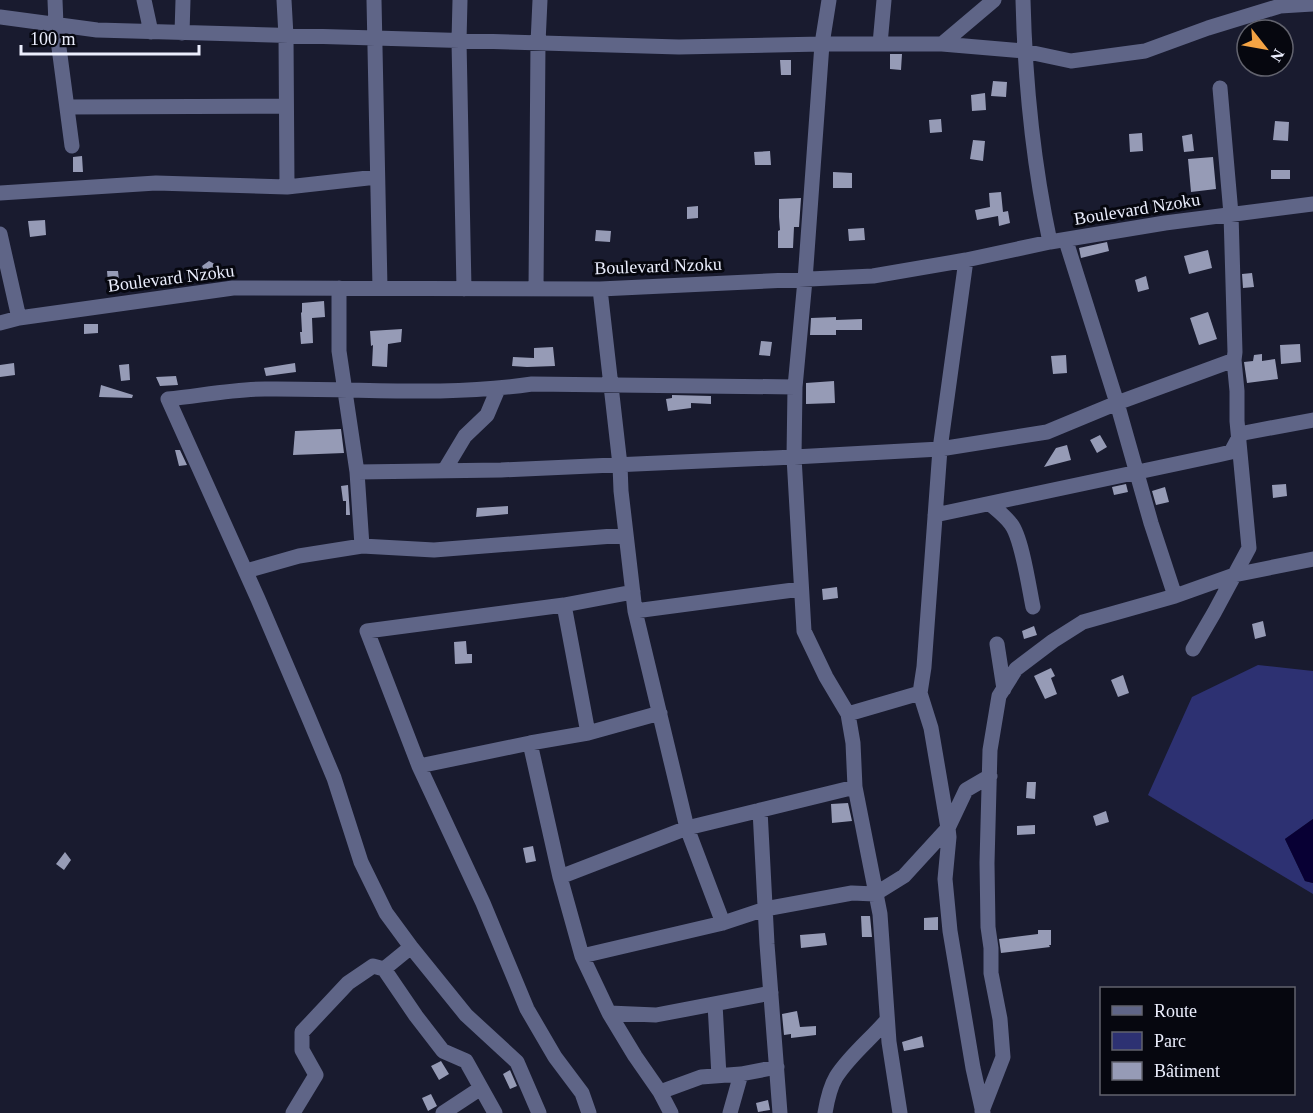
<svg xmlns="http://www.w3.org/2000/svg" width="1313" height="1113" viewBox="0 0 1313 1113" font-family="Georgia,serif">
<style>
.green{fill:#2d3172}
.water{fill:#080034}
.building{fill:#969bb6}
.lines{fill:none;stroke-linecap:round;stroke-linejoin:round}
.minor{stroke:#5f6587;stroke-width:15}
.labels{text-anchor:middle;dominant-baseline:central;stroke-width:6;stroke-linejoin:round;paint-order:stroke}
.street-label{font-size:18px;fill:#ebeefd;stroke:#06070f}
</style>
<rect width="100%" height="100%" fill="#191b2f"/>
<path class="green" d="M1258 665 1313 671V819L1285 839 1305 881 1313 883V894L1148 795 1192 697Z"/>
<path class="water" d="M1313 819V883L1305 881 1285 839Z"/>
<path class="building" d="M890 54H902L901 70 890 69Z
M780 60H791V75H781Z
M993 81 1007 82 1006 97 991 96Z
M985 93 986 110 972 111 971 95Z
M941 119 942 132 930 133 929 120Z
M1275 121 1289 122 1288 141 1273 140Z
M1142 133 1143 151 1130 152 1129 134Z
M1192 134 1194 151 1184 152 1182 136Z
M973 140 985 141 983 161 970 159Z
M770 151 771 165H755L754 152Z
M82 156 83 172H73V157Z
M1213 157 1216 189 1191 192 1188 159Z
M1271 170H1290V179H1271Z
M833 172 852 173V188H833Z
M1001 192 1003 212 1008 211 1010 223 999 226 998 216 977 220 975 210 990 207 989 193Z
M801 198 799 227H794L793 248H778V231L780 230 779 217V199Z
M698 206V218L687 219V207Z
M45 220 46 235 30 237 28 221Z
M864 228 865 240 849 241 848 229Z
M596 230 611 231 610 242 595 241Z
M1107 242 1109 251 1081 258 1079 248Z
M1208 250 1212 268 1189 274 1184 256Z
M209 261 226 270 205 273 202 266Z
M107 271H118L119 280 108 283Z
M1252 273 1254 287 1243 288 1242 274Z
M1146 276 1149 289 1138 292 1135 280Z
M324 301 325 317 312 318 313 343 301 344 300 332H302L301 313 302 312V303Z
M1208 312 1217 339 1199 345 1190 318Z
M836 317V320L862 319V330H836V335H810L811 318Z
M84 324H98V333L84 334Z
M402 329 401 342 388 344 387 367 372 366 373 345 371 346 370 331Z
M761 341 772 342 770 356 759 355Z
M1300 344 1301 362 1281 364 1280 345Z
M553 347 555 366 527 367 512 366 513 357 534 358V348Z
M1262 354V361L1275 359 1278 379 1247 383 1244 362 1253 361 1254 355Z
M1066 355 1067 373 1053 374 1051 356Z
M14 363 15 375 0 377V365Z
M295 363 296 372 266 376 264 368Z
M129 364 130 380 121 381 119 365Z
M176 376 178 385 160 386 156 377Z
M834 381 835 403 806 404V383Z
M101 385 133 395 132 398 99 397Z
M672 395 711 396V404L691 403V408L668 411 666 399 672 398Z
M341 429 344 453 293 455 295 431Z
M1100 435 1107 447 1097 453 1090 440Z
M1067 445 1071 460 1044 467 1056 448Z
M175 450H180L187 465 179 466Z
M1126 484 1128 492 1114 495 1112 487Z
M1286 484 1287 496 1273 498 1272 485Z
M348 485 350 515H346V501H343L341 486Z
M1165 487 1169 502 1156 505 1152 491Z
M508 506V514L476 517 477 508Z
M837 587 838 598 823 600 822 589Z
M1263 621 1266 636 1255 639 1252 624Z
M1034 626 1037 635 1024 639 1022 631Z
M466 641 467 654H472V663L455 664 454 642Z
M1051 668 1055 676 1051 678 1057 694 1045 699 1034 676Z
M1123 675 1129 693 1118 697 1111 680Z
M1027 782H1036L1035 799 1026 798Z
M848 803 852 821 832 823 831 804Z
M1106 811 1109 822 1096 826 1093 816Z
M1035 825V834L1017 835V826Z
M533 846 536 861 526 863 523 848Z
M65 852 71 860 64 870 56 864Z
M861 916H870L872 937H862Z
M938 917V930H924V918Z
M1038 930H1051V945H1049L1050 947 1001 953 999 939 1038 934Z
M825 933 827 945 801 948 800 935Z
M797 1011 800 1027 816 1026V1035L791 1038V1034L784 1035 782 1014Z
M922 1036 924 1047 904 1051 902 1042Z
M441 1061 449 1074 439 1080 431 1066Z
M510 1070 517 1086 510 1089 503 1074Z
M431 1094 437 1106 428 1111 422 1098Z
M768 1100 770 1110 758 1112 756 1103Z"/>
<g class="lines">
<path class="minor" d="M55 0 56 25 72 146
M144 0 151 32
M284 0 286 36 287 187
M374 0 380 288
M460 0 459 41 464 289
M829 0 822 44 805 280 795 387 794 457 804 631 826 677 848 714 853 743 855 787 880 914 889 1042 900 1113
M1023 0C1025 81 1033 163 1050 242
M0 17 97 30 375 38 679 47 822 44H942L994 0
M182 33 183 0
M880 44 884 0
M942 44 1024 51 1071 61 1145 51 1208 28 1280 6 1313 4
M67 107 286 106
M0 193 156 183 287 187 377 177
M0 234 19 318
M1066 241 1117 403 1151 523 1175 596
M966 260 940 449 924 667 920 693 931 728 948 828 949 837 945 879 950 931 973 1068 983 1113
M339 288V351L357 472 362 546
M536 289 538 43 540 0
M600 289 620 465 621 491 635 611 687 828 723 923
M0 323 19 318 233 288 600 289 873 276 966 260 1050 242 1165 223 1313 204
M444 471 465 436 487 415 498 389
M357 472 501 470 794 457 940 449 1047 432 1117 403 1234 360
M990 504C997 510 1005 516 1011 524 1022 538 1029 588 1033 607
M935 515 1218 455 1231 452 1239 437 1244 433 1313 420
M246 571 299 556 362 546 434 550 626 535
M564 605 588 733
M635 611 801 589
M997 644 1004 689
M1193 649 1214 613 1249 548 1237 421V391L1234 360 1235 352 1231 214 1220 88
M848 714 920 693
M530 743 560 877 582 956 609 1013 635 1056 660 1092 671 1113
M419 766 530 743 588 733 660 713
M760 810 767 944 780 1113
M560 877 687 828 855 787
M582 956 723 923 765 909 852 893 875 894 904 876 948 828 966 790 990 776
M384 969 411 947
M715 1004 719 1076
M609 1013 656 1015 771 993
M660 1092 701 1077 741 1074 777 1067
M982 1111 1003 1057 1000 1019 991 973V948L988 927 987 863 990 750 999 696 1016 669 1053 641 1083 622 1175 596 1234 575 1313 559
M293 1113 316 1075 302 1050V1032L348 983 373 966 384 969 416 1016 443 1051 466 1061 495 1113
M443 1113 481 1088
M539 1113 517 1062 466 1015 411 947 386 913 361 862 334 778 308 716 258 599 168 399C199 396 234 389 265 389 353 388 444 397 532 384L795 387
M589 1113 582 1093 555 1057 527 1009 483 903 419 766 367 631 564 605 633 592
M730 1113 741 1074
M825 1113C827 1101 830 1087 836 1077 850 1055 871 1039 887 1020"/>
</g>
<g class="labels">
<g class="street-label">
<text transform="translate(1137 209) rotate(-9)">Boulevard Nzoku</text>
<text transform="translate(658 266) rotate(-2)">Boulevard Nzoku</text>
<text transform="translate(171 278) rotate(-7)">Boulevard Nzoku</text>
</g>
</g>
<rect x="1100" y="987" width="195" height="108" fill="#06070f" stroke="#62636e" stroke-width="1.5"/>
<rect x="1112" y="1006" width="30" height="9" fill="#5f6587" stroke="#62636e" stroke-width="1.5"/>
<text x="1154" y="1017" font-size="18" fill="#ebeefd">Route</text>
<rect x="1112" y="1032" width="30" height="18" fill="#2d3172" stroke="#62636e" stroke-width="1.5"/>
<text x="1154" y="1047" font-size="18" fill="#ebeefd">Parc</text>
<rect x="1112" y="1062" width="30" height="18" fill="#969bb6" stroke="#62636e" stroke-width="1.5"/>
<text x="1154" y="1077" font-size="18" fill="#ebeefd">Bâtiment</text>
<g transform="translate(1265 48) rotate(121)"><circle r="28" fill="#06070f" stroke="#62636e" stroke-width="1.5"/>
<path d="M0-4.5L10 22L0 15L-10 22Z" fill="#f4a344"/>
<text y="-9" font-size="16" font-weight="bold" text-anchor="middle" fill="#ebeefd">N</text>
</g>
<path d="M21 45v9h178v-9" fill="none" stroke="#ebeefd" stroke-width="3"/>
<text x="30" y="45" font-size="18" fill="#ebeefd" stroke="#06070f" stroke-width="4.5" paint-order="stroke">100 m</text>
</svg>
